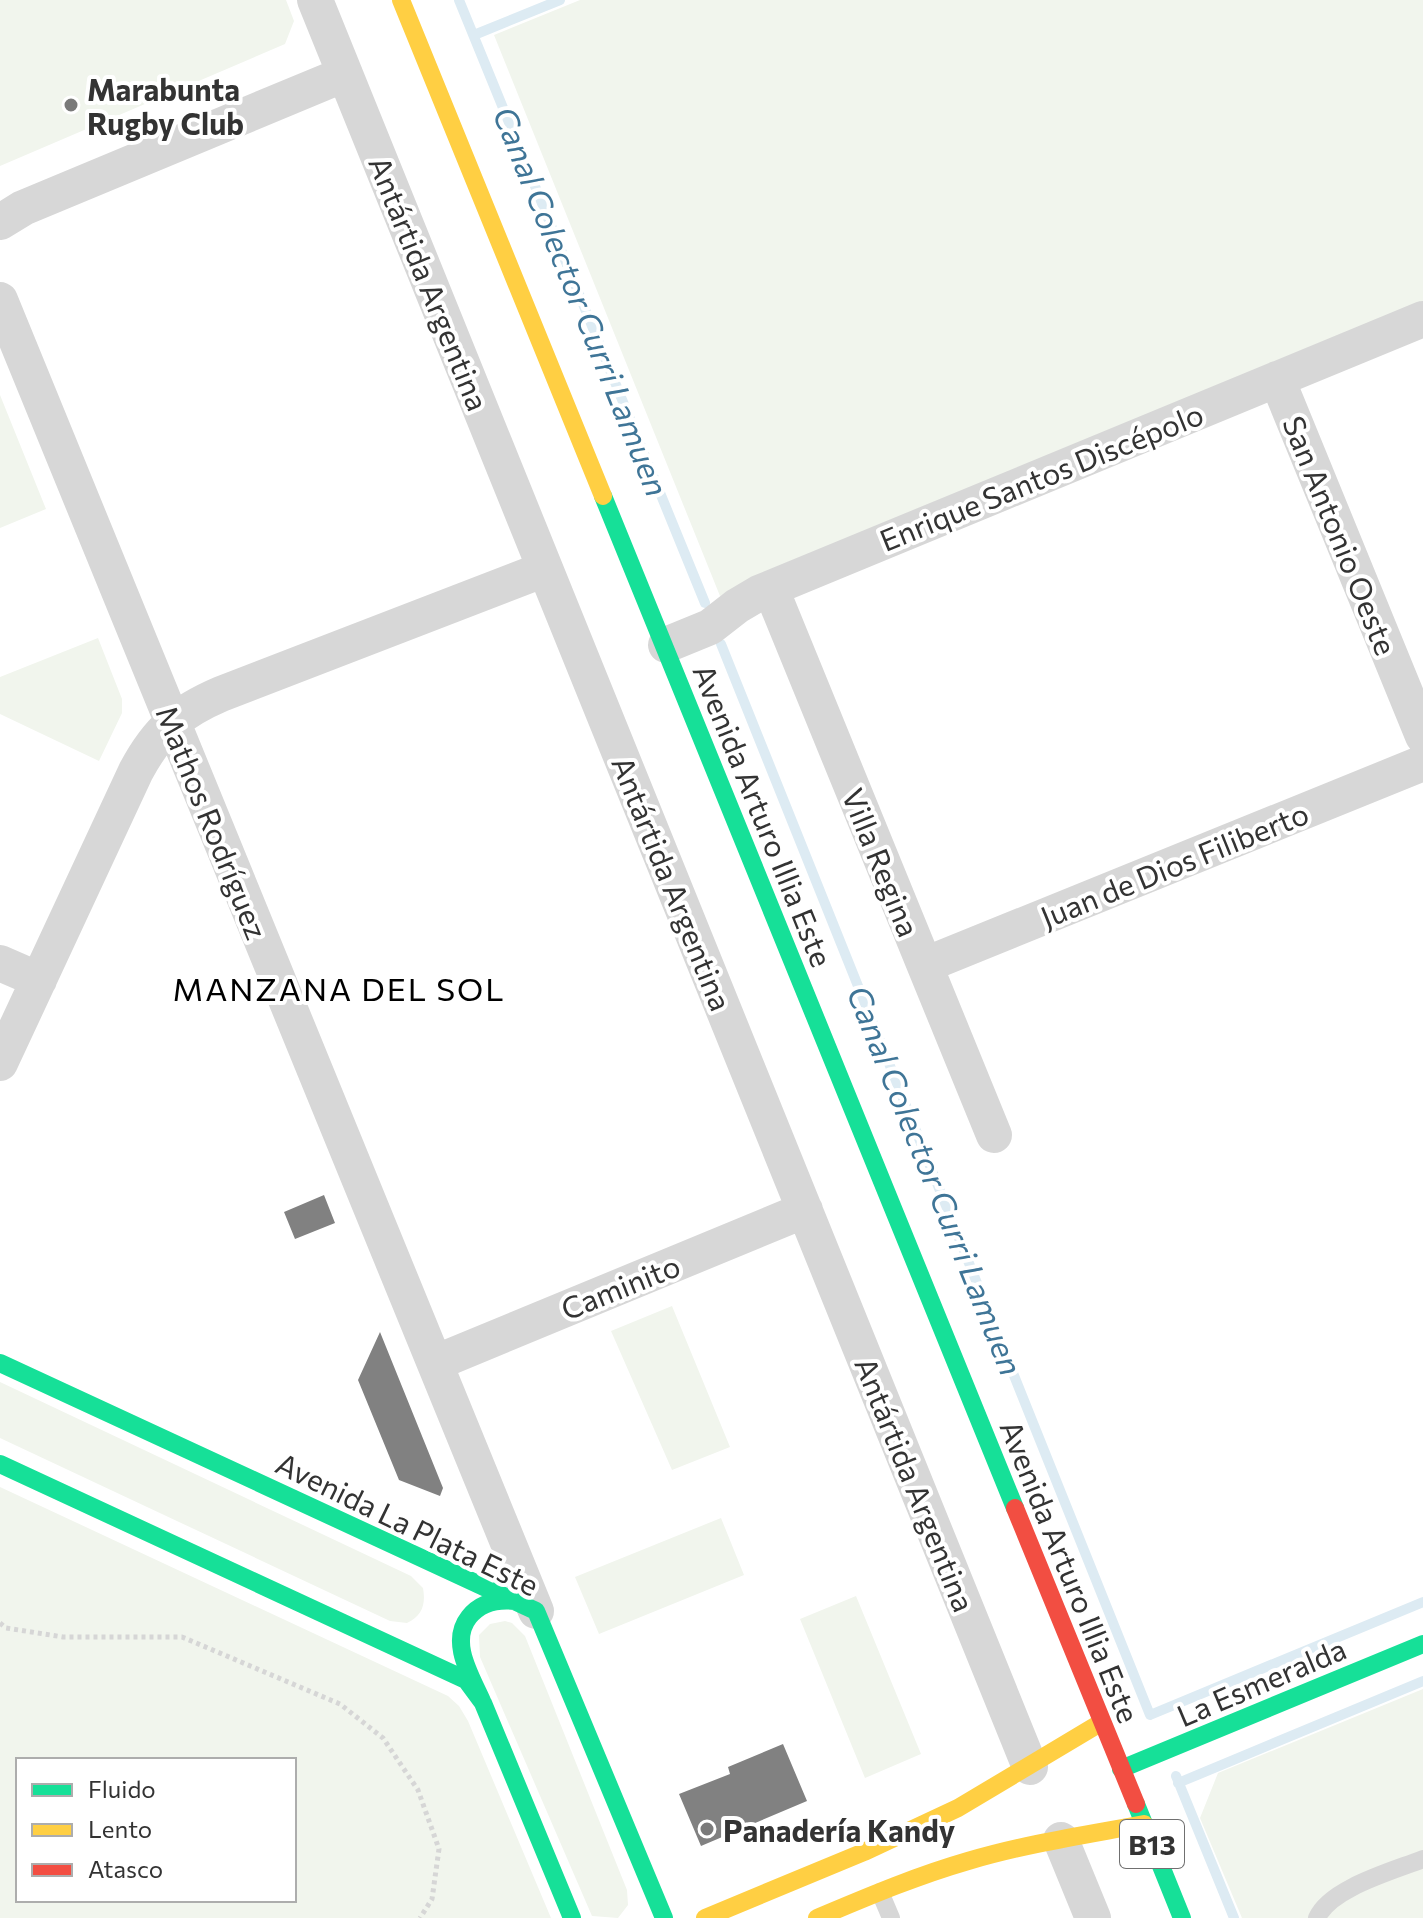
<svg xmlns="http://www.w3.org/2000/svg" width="1423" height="1918" viewBox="0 0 1423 1918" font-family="Commissioner,sans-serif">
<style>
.green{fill:#f1f5ed;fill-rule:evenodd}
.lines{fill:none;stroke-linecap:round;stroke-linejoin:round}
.stream{stroke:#ddebf3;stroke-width:10}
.building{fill:#818181}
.path{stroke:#d6d6d6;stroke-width:5;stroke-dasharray:4 4;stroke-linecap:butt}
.lane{stroke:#d7d7d7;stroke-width:18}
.street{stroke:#d7d7d7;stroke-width:36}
.fast{stroke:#16e098;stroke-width:18}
.slow{stroke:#ffcf43;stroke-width:18}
.jam{stroke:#f24e42;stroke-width:18}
.poi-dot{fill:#7a7a7a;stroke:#fff;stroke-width:3}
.labels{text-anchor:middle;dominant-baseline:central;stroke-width:8;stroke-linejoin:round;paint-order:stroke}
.shield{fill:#fff;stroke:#707070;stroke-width:2}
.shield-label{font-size:28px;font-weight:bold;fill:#333}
.poi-label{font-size:30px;font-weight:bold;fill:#333;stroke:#fff;text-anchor:start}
.street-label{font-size:30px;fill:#333;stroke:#fff}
.water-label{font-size:32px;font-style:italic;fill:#3f7597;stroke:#fff}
.neighbourhood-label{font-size:32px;letter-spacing:2px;fill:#000;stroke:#fff}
</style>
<rect width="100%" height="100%" fill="#fff"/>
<path class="green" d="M0 0H286L294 21 285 44 0 166Z
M580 0H1423V305L720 596 494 35Z
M0 395 46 509 0 528Z
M98 638 122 699V713L99 761 0 714V677Z
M672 1306 730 1447 672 1470 611 1331Z
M0 1382 411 1576 423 1588C426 1605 422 1616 407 1623L390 1621 0 1438Z
M0 1487 448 1696 459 1706 468 1721 551 1918H0ZM18 1760H294V1900H18Z
M721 1518 744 1575 599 1634 575 1577Z
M856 1596 921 1754 865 1778 800 1619Z
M505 1621 512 1623 525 1636 627 1890 628 1905 618 1918 592 1916 480 1657 479 1635 490 1624Z
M1423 1689V1918H1242L1200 1818 1218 1773Z"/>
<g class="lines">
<path class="stream" d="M459 0 705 603
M474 35 560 0
M721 644 1150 1715 1423 1602
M1176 1776 1234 1918
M1178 1783 1423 1681"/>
</g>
<path class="building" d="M324 1195 335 1223 295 1239 284 1212Z
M380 1332 443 1488 440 1496 399 1480 358 1380Z
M783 1744 807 1801 701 1846 679 1794 730 1774 728 1767Z"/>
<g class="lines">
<path class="path" d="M0 1623 6 1628 63 1637H182L340 1704 383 1738 418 1790 439 1849 432 1899 420 1918"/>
<path class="lane" d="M880 1892 891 1918
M1317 1918C1330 1888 1393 1871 1423 1859"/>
<path class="street" d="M315 0 1030 1767
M0 222 23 208 345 74
M0 300 536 1611
M1277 379 1423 736
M771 589 994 1135
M666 645 710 627 737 606 759 593 1423 319
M0 963 39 980
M925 965 1423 763
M0 1063 136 771C158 730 179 712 221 694L545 569
M435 1363 805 1210
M1061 1840 1093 1918"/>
<path class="fast" d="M603 496 1015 1508
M0 1363 536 1611 664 1918
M0 1464 466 1680 483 1703 572 1918
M482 1701C471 1676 449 1642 469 1617 481 1602 497 1599 515 1601
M1121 1769 1423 1644
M1136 1804 1182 1918"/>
<path class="slow" d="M401 0 603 496
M705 1918 864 1852 958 1808 1102 1722
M817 1918C867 1897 916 1876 968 1861 1025 1844 1085 1835 1144 1824"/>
<path class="jam" d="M1015 1508 1136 1804"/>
</g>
<g class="poi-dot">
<circle cx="71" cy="105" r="8"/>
<circle cx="707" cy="1829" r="8"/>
</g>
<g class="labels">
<rect class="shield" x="1120" y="1820" width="64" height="48" rx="6"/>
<g class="shield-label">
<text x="1152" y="1844">B13</text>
</g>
<g class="poi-label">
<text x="87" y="88">Marabunta<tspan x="87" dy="34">Rugby Club</tspan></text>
<text x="723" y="1829">Panadería Kandy</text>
</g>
<g class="street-label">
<text transform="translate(430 283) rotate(68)">Antártida Argentina</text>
<text transform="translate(1041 476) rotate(-22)">Enrique Santos Discépolo</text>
<text transform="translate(1341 535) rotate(68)">San Antonio Oeste</text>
<text transform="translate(764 815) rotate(68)">Avenida Arturo Illia Este</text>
<text transform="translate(213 822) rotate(68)">Mathos Rodríguez</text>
<text transform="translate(882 862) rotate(68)">Villa Regina</text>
<text transform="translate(1174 864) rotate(-22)">Juan de Dios Filiberto</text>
<text transform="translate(673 883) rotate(68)">Antártida Argentina</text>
<text transform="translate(620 1286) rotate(-22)">Caminito</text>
<text transform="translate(916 1484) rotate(68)">Antártida Argentina</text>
<text transform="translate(408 1523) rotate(26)">Avenida La Plata Este</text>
<text transform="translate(1071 1571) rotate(68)">Avenida Arturo Illia Este</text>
<text transform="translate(1261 1681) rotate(-23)">La Esmeralda</text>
</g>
<g class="water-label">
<text transform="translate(582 301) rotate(68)">Canal Colector Curri Lamuen</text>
<text transform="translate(936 1180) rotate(68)">Canal Colector Curri Lamuen</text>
</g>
<g class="neighbourhood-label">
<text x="339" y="988">MANZANA DEL SOL</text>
</g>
</g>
<rect x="16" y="1758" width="280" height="144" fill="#ffffff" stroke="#adadad" stroke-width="2"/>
<rect x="32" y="1784" width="40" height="12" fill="#16e098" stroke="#adadad" stroke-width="2"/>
<text x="88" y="1798" font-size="24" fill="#333333">Fluido</text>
<rect x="32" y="1824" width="40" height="12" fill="#ffcf43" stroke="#adadad" stroke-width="2"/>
<text x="88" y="1838" font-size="24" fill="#333333">Lento</text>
<rect x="32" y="1864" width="40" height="12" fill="#f24e42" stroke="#adadad" stroke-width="2"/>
<text x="88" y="1878" font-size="24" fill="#333333">Atasco</text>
</svg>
